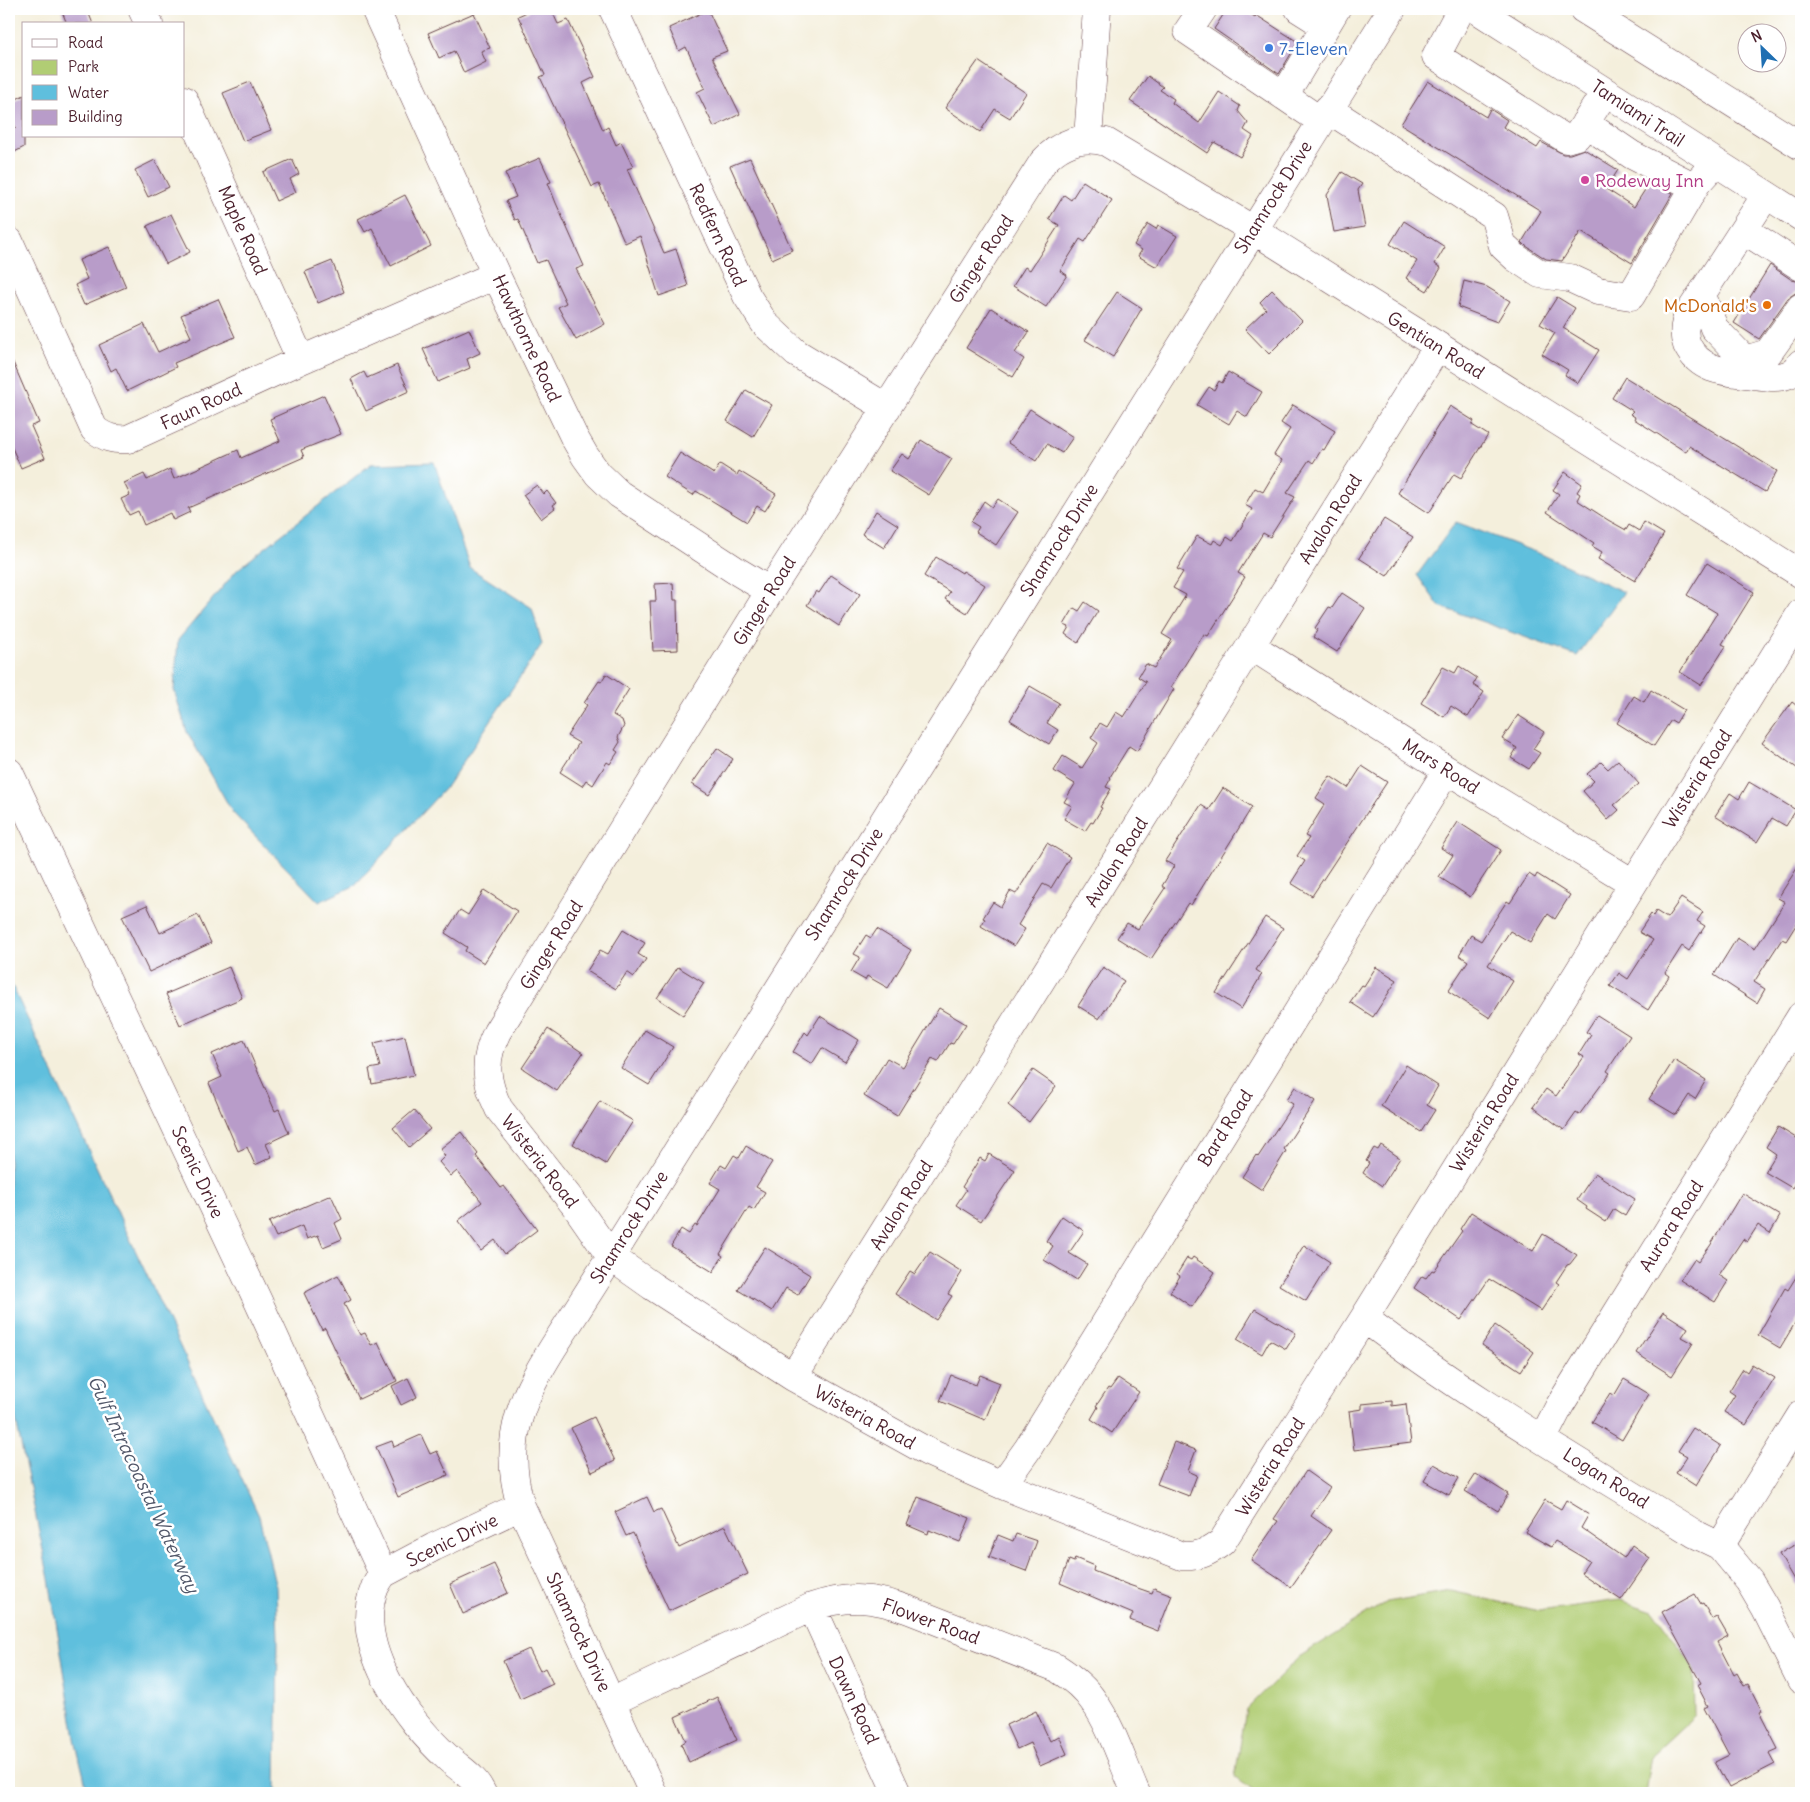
<svg xmlns="http://www.w3.org/2000/svg" width="1810" height="1802" viewBox="0 0 1810 1802" font-family="Delius,sans-serif">
<style>
.green{fill:#b1cd74;stroke:#7e7650}
.water{fill:#5fbfdd;stroke:#546f84}
.building{fill:#b89cc9}
.lines{fill:none;stroke-linecap:round;stroke-linejoin:round}
.minor-casing{stroke:#643e46;stroke-width:29}
.major-casing{stroke:#643e46;stroke-width:29}
.minor{stroke:#fff;stroke-width:28}
.major{stroke:#fff;stroke-width:28}
.shop-dot{fill:#3f7fe0;stroke:#fff;stroke-width:2}
.hotel-dot{fill:#d1479c;stroke:#fff;stroke-width:2}
.food-dot{fill:#e8710a;stroke:#fff;stroke-width:2}
.labels{text-anchor:middle;dominant-baseline:central;stroke-width:5;stroke-linejoin:round;paint-order:stroke}
.shop-label{font-size:18px;fill:#366cbe;stroke:#fff;text-anchor:start}
.street-label{font-size:18px;fill:#4a1f2b;stroke:#fff}
.hotel-label{font-size:18px;fill:#b23c85;stroke:#fff;text-anchor:start}
.food-label{font-size:18px;fill:#c56008;stroke:#fff;text-anchor:end}
.water-label{font-size:19px;font-style:italic;fill:#515769;stroke:#fff}
</style>
<rect width="100%" height="100%" fill="#fff"/>
<filter id="ink" filterUnits="userSpaceOnUse"><feTurbulence type="fractalNoise" baseFrequency=".02" numOctaves="2"/><feDisplacementMap in="SourceGraphic" scale="10" xChannelSelector="R" yChannelSelector="G"/><feConvolveMatrix kernelMatrix="1 2 1 2 8 2 1 2 1" color-interpolation-filters="sRGB"/></filter>
<filter id="wash" filterUnits="userSpaceOnUse"><feTurbulence type="fractalNoise" baseFrequency=".0096" numOctaves="4" result="noise"/><feDisplacementMap in="SourceGraphic" scale="20" xChannelSelector="R" yChannelSelector="G"/><feGaussianBlur stdDeviation="1.12" result="paint"/><feColorMatrix in="noise" values="0 0 0 0 0 0 0 0 0 0 0 0 0 0 0 0 0 1.4 0 .05"/><feComposite in="paint" operator="in"/></filter>
<g filter="url(#wash)">
<rect width="100%" height="100%" fill="#f4efdc"/>
<path class="green" d="M1451 1591 1539 1611 1619 1600 1653 1611 1694 1667 1695 1715 1651 1756 1645 1793H1256L1235 1777 1246 1710 1299 1657 1386 1602Z"/>
<path class="water" d="M434 462 470 568 532 608 542 644 447 786 354 886 319 902 233 813 187 732 174 690 178 640 237 570 371 464Z
M1456 522 1543 555 1624 592 1577 656 1439 606 1417 575Z
M9 979 259 1516 276 1587 278 1638 276 1793H88L76 1744 49 1579 9 1387Z"/>
<g id="blocks">
<path class="building" d="M61 9H87L93 24H67Z
M534 9H551L558 24 568 20 595 77 583 83 603 130 608 127 616 145 621 142 633 167 627 169 664 253 676 249 688 286 659 296 640 236 625 243 599 184 592 187 540 77 545 75 518 16Z
M1227 9H1242L1255 17 1256 15 1298 42 1279 74 1214 29Z
M708 10 727 51 712 57 740 114 714 127 697 92 705 88 686 47 679 51 669 28Z
M474 13 490 48 481 51 486 62 464 73 454 51 439 58 428 33Z
M978 61 1026 93 1010 118 995 109 980 132 945 108Z
M1148 76 1163 87 1160 90 1174 99 1172 103 1199 123 1219 92 1240 106 1238 111 1248 123 1244 130 1253 136 1240 157 1214 142 1207 153 1130 101Z
M1428 81 1486 117 1490 109 1507 120 1503 127 1537 148 1541 142 1563 154H1570L1584 149 1618 170 1606 189 1634 207 1650 182 1673 193 1632 263 1581 231 1562 261 1546 259 1526 246 1522 242 1541 211 1401 124Z
M250 82 271 130 243 141 223 93Z
M24 95V147L9 155V132L16 128 9 113V103Z
M540 158 551 182 548 183 556 203 584 266 576 269 605 324 576 340 558 307 566 303 546 260 537 263 518 219 515 220 506 201 516 197 505 173Z
M750 158 792 250 772 259 730 166Z
M292 159 299 174 290 179 296 192 276 201 263 172Z
M155 160 169 187 148 197 135 170Z
M1342 172 1362 184 1358 190 1365 227 1334 232 1327 195Z
M1083 181 1112 200 1085 242 1080 239 1060 271 1067 275 1046 307 1013 286 1025 267 1030 270 1059 225 1049 219 1064 195 1071 200Z
M405 195 431 246 391 266 372 228 365 232 358 219Z
M171 214 190 252 166 264 147 226Z
M1404 221 1445 247 1435 264 1441 268 1427 291 1406 278 1417 261 1390 244Z
M1148 224 1156 229 1158 225 1177 236 1157 267 1138 256 1142 250 1134 245Z
M109 247 126 287 84 305 75 285 87 279 79 260Z
M332 261 344 292 318 303 305 272Z
M1770 265 1792 280 1801 282V286L1797 292 1788 298 1759 339 1734 323Z
M1464 281 1487 287 1510 301 1497 322 1458 307Z
M1272 290 1302 321 1269 354 1245 329 1266 309 1260 302Z
M1117 292 1142 308 1113 357 1085 340Z
M1557 297 1575 308 1563 328 1599 350 1578 383 1565 375 1568 370 1542 354 1555 333 1540 324Z
M218 299 235 337 174 363 176 367 127 391 116 368 111 371 99 345 144 324 158 352 191 337 181 315Z
M991 308 1029 332 1015 353 1024 359 1013 377 966 348Z
M469 329 480 353 467 359 470 368 438 382 423 349Z
M9 353 39 423 31 426 45 458 21 468 9 441Z
M397 365 409 391 366 411 351 379 364 372 367 378Z
M1228 372 1262 392 1247 417 1237 411 1229 424 1197 405 1209 387 1214 390 1219 381 1222 383Z
M1625 377 1777 471 1765 492 1689 446 1686 452 1634 419 1635 417 1630 414 1633 411 1612 398Z
M746 390 772 405 753 437 727 421Z
M324 395 341 434 301 450 304 457 188 508 190 512 173 520 170 513 144 525 138 511 129 515 121 499 130 495 124 483 144 474 147 480 170 469 174 479 238 450 241 458 280 441 270 419Z
M1293 405 1335 431 1324 450 1322 449 1313 463 1309 460 1287 493 1295 497 1270 537 1263 533 1238 573 1245 577 1208 636 1204 634 1171 687 1174 689 1137 751 1129 746 1110 777 1111 778 1106 787 1111 789 1100 807 1102 808 1093 823 1091 822 1085 831 1064 819 1072 806 1064 802 1075 784 1054 771 1063 756 1082 768 1098 743 1091 738 1100 723 1107 727 1116 712 1124 717 1146 682 1138 677 1146 664 1154 668 1172 640 1162 634 1186 595 1173 588 1183 572 1177 569 1197 536 1212 544 1214 540 1222 545 1227 537 1233 541 1252 509 1245 505 1255 488 1263 492 1282 460 1274 455 1290 429 1281 423Z
M1450 406 1474 421 1472 425 1488 435 1461 478 1454 474 1429 513 1398 493 1434 434H1433Z
M1030 409 1073 437 1062 453 1047 444 1036 461 1008 443Z
M921 440 952 459 929 495 890 471 902 454 909 459Z
M680 453 714 474 720 464 737 475 739 471 776 494 765 511 757 506 747 522 696 491 693 495 665 477Z
M1565 472 1582 484 1577 492 1580 494 1577 500 1608 520 1626 530 1629 525 1639 531 1644 522 1664 534 1635 581 1598 559 1602 552 1592 546 1594 543 1547 512 1559 494 1553 490Z
M537 485 544 494 547 491 556 503 553 505 555 508 541 519 523 495Z
M998 499 1018 512 996 545 976 532 979 527 971 522 984 501 992 507Z
M876 511 898 525 884 548 862 534Z
M1384 519 1413 537 1387 576 1359 558Z
M936 557 962 573 963 571 985 585 967 613 945 599 950 592 924 576Z
M1707 563 1754 592 1722 644 1726 646 1701 685 1680 672 1717 613 1687 595Z
M831 575 860 594 839 626 807 605 816 591 819 593Z
M673 583 674 600H677L678 650 653 651 650 601H656L655 584Z
M1342 593 1365 608 1337 652 1313 637 1318 629 1315 628 1329 607 1332 608Z
M1085 602 1098 611 1078 643 1065 634 1069 627 1064 625 1074 608 1079 611Z
M1459 666 1477 678 1473 685 1484 692 1468 717 1451 706 1444 717 1421 703 1443 667 1455 673Z
M606 674 629 689 613 715 622 720 624 726 618 737 620 742 615 750 618 752 610 764 607 762 593 785 586 780 582 786 560 772 579 743 567 736 587 705 584 703 599 681 601 682Z
M1030 686 1059 703 1047 723 1058 730 1049 744 1010 720Z
M1651 690 1684 710 1676 723 1671 720 1654 746 1617 723 1634 696 1644 702Z
M1792 702 1801 709V771L1762 743Z
M1518 715 1544 732 1533 749 1540 753 1529 769 1511 758 1517 748 1502 739Z
M717 748 733 759 709 795 692 784Z
M1618 760 1639 784 1614 805 1619 810 1608 820 1583 791 1594 781 1587 774 1601 762 1608 769Z
M1362 766 1387 782 1312 896 1291 883 1305 861 1297 856 1309 838 1305 836 1325 804 1316 798 1330 776 1348 788Z
M1749 782 1796 810 1786 826 1772 818 1757 842 1715 816 1730 793 1739 799Z
M1223 788 1252 807 1191 905 1188 903 1151 959 1117 938 1127 923 1138 929 1165 888 1162 886 1174 866 1165 861 1201 805 1209 810Z
M1458 822 1501 850 1470 897 1439 877 1453 855 1441 848Z
M1047 843 1070 857 1051 888 1043 884 1018 925 1025 929 1014 946 981 926 985 919 983 918 993 902 1001 907 1010 891 1016 894Z
M1801 862V917L1786 941 1782 939 1754 982 1765 989 1757 1003 1714 975 1737 938 1755 949 1785 902 1778 898Z
M1529 874 1535 878 1537 874 1570 895 1555 919 1548 914 1530 943 1510 931 1488 965 1513 981 1490 1018 1448 991 1468 961 1459 955 1471 935 1481 941 1507 901 1510 903Z
M484 890 517 911 484 963 465 951 467 947 445 933 460 910 468 915Z
M1681 898 1703 912 1697 921 1705 926 1689 951 1682 946 1665 973 1669 976 1648 1010 1610 986 1619 973 1628 979 1653 940 1639 932 1651 914 1653 916 1656 911 1667 918Z
M147 905 160 933 198 915 211 943 149 972 122 916Z
M1265 917 1283 928 1256 970 1262 974 1241 1009 1216 993Z
M877 929 911 950 888 988 867 976 865 980 851 972 860 957 854 954 866 935 871 938Z
M623 930 645 943 638 954 646 959 634 977 627 972 616 989 587 971 600 950 608 954Z
M229 967 242 998 180 1025 166 994Z
M678 967 704 983 683 1015 657 998Z
M1103 967 1124 981 1099 1019 1078 1006Z
M1376 967 1397 980 1373 1017 1350 1002 1362 985 1364 986Z
M939 1008 966 1024 953 1044 950 1043 938 1062 932 1059 897 1116 864 1096 887 1058 903 1067Z
M1597 1015 1630 1036 1607 1071 1610 1073 1579 1115 1576 1113 1564 1130 1533 1107 1546 1089 1556 1096 1584 1057 1579 1054 1591 1035 1586 1032Z
M820 1016 859 1040 845 1062 822 1048 812 1064 793 1052 805 1032 808 1035Z
M548 1029 583 1053 557 1091 522 1068Z
M645 1030 673 1047 649 1085 621 1068Z
M405 1036 414 1075 372 1084 369 1069 380 1067 374 1043Z
M244 1040 275 1111 279 1109 289 1133 266 1144 272 1157 255 1165 247 1147 238 1151 209 1083 222 1077 212 1054Z
M1674 1060 1706 1080 1695 1099 1689 1095 1676 1115 1649 1099Z
M1406 1065 1438 1086 1427 1105 1435 1110 1421 1132 1381 1106Z
M1033 1070 1056 1086 1029 1122 1008 1105Z
M1295 1087 1315 1101 1284 1149 1286 1151 1262 1190 1242 1177 1256 1155 1258 1157 1293 1104 1286 1100Z
M600 1101 633 1121 606 1164 573 1144Z
M414 1110 430 1129 409 1147 393 1128Z
M1778 1127 1801 1141V1173L1792 1188 1765 1172 1776 1154 1766 1147Z
M461 1132 478 1154 476 1156 501 1188 504 1186 537 1230 505 1254 495 1240 481 1251 458 1221 482 1202 457 1171 451 1176 439 1162 445 1156 440 1149Z
M1381 1145 1400 1158 1382 1186 1363 1173 1369 1163 1366 1161 1374 1148 1378 1150Z
M746 1146 772 1162 756 1187 765 1192 754 1210 749 1207 720 1254 723 1256 713 1272 671 1246 681 1229 689 1234 695 1225 697 1226 720 1189 710 1183 721 1165 726 1168 734 1155 739 1158Z
M989 1154 1015 1170 981 1221 956 1205 966 1190 962 1187 980 1158 985 1161Z
M1595 1173 1635 1199 1625 1216 1614 1209 1606 1222 1586 1209 1587 1207 1577 1200Z
M1742 1193 1780 1216 1770 1233 1758 1225 1747 1242 1743 1239 1719 1275 1728 1281 1715 1302 1680 1280 1694 1259 1698 1262 1710 1246Z
M331 1195 342 1219 335 1223 342 1239 323 1247 318 1235 307 1239 302 1226 276 1237 269 1222Z
M1471 1212 1533 1251 1543 1234 1577 1255 1570 1264 1567 1265 1556 1282 1559 1284 1541 1311 1489 1279 1461 1320 1414 1288 1422 1276 1426 1278 1432 1270 1434 1271 1462 1231 1460 1229Z
M1062 1216 1084 1231 1069 1253 1087 1264 1077 1280 1044 1260 1053 1246 1046 1241Z
M1304 1245 1330 1262 1306 1301 1279 1285Z
M765 1247 810 1275 798 1295 786 1288 772 1311 738 1290Z
M930 1252 962 1272 948 1294 952 1296 936 1320 895 1294 910 1271 915 1274Z
M1193 1257 1215 1272 1192 1307 1170 1292 1180 1276 1177 1274 1187 1258 1191 1260Z
M1801 1269V1313L1780 1348 1758 1335 1785 1288 1788 1290Z
M338 1275 351 1300 344 1304 360 1335 365 1333 371 1345 378 1342 397 1381 359 1399 325 1328 322 1330 304 1293Z
M1255 1309 1296 1333 1286 1349 1270 1340 1262 1354 1237 1339Z
M1663 1312 1688 1328 1682 1337 1693 1343 1672 1376 1636 1353Z
M1495 1325 1534 1352 1521 1371 1482 1345Z
M1752 1364 1775 1378 1746 1425 1724 1412 1735 1395 1729 1391 1743 1369 1747 1372Z
M951 1375 976 1385 980 1375 1000 1383 985 1420 940 1401Z
M408 1378 417 1397 401 1405 392 1386Z
M1118 1378 1139 1392 1112 1433 1091 1419 1098 1407 1096 1406 1108 1388 1110 1389Z
M1624 1379 1649 1394 1622 1440 1592 1422 1610 1393 1614 1396Z
M1392 1401V1406L1406 1404 1411 1443 1354 1450 1349 1411 1362 1409V1404Z
M594 1417 615 1461 592 1472 571 1428Z
M1693 1428 1721 1446 1696 1486 1676 1473 1687 1456 1678 1451Z
M421 1435 430 1454 437 1451 448 1475 398 1497 376 1447 392 1441 394 1447Z
M1174 1442 1196 1450 1188 1471 1197 1475 1189 1496 1157 1484Z
M1434 1464 1459 1478 1449 1495 1424 1481Z
M1306 1471 1330 1488 1311 1516 1331 1530 1291 1587 1251 1560 1278 1521 1274 1519Z
M1476 1474 1508 1494 1498 1511 1465 1491Z
M647 1497 654 1512 661 1509 679 1548 725 1526 748 1574 669 1611 633 1533 626 1536 615 1512Z
M918 1497 970 1518 960 1542 929 1530 928 1534 907 1525Z
M1545 1500 1561 1509 1566 1500 1589 1514 1581 1528 1624 1558 1632 1545 1650 1558 1621 1600 1581 1573 1589 1561 1555 1541 1551 1547 1525 1532Z
M1016 1534 1037 1541 1026 1571 989 1557 998 1535 1013 1541Z
M1801 1541V1592L1779 1554Z
M1075 1558 1094 1566 1093 1571 1126 1584 1152 1593 1154 1588 1172 1595 1158 1631 1130 1620 1133 1614 1060 1583 1069 1560 1074 1562Z
M494 1564 508 1593 463 1614 450 1584Z
M1695 1594 1701 1604 1703 1603 1712 1619 1717 1617 1728 1636 1717 1642 1734 1675 1737 1673 1744 1686 1748 1684 1762 1711 1759 1712 1778 1749 1769 1753 1775 1764 1729 1788 1715 1762 1729 1755 1704 1708 1708 1706 1697 1685 1701 1683 1662 1612Z
M529 1649 540 1671 545 1668 553 1684 520 1699 503 1661Z
M717 1697 737 1740 689 1762 681 1744 686 1741 675 1717Z
M1036 1711 1050 1741 1059 1736 1067 1754 1040 1766 1030 1743 1017 1749 1006 1725Z"/>
</g>
</g>
<g filter="url(#ink)">
<use href="#blocks" fill-opacity="0" stroke="#643e46" stroke-width="1"/>
<g class="lines">
<defs>
<path id="minor" d="M142 9 149 24
M375 9 496 275 574 437 585 456 598 474 619 494 735 570 770 591
M613 9 747 296 765 324 796 353 887 408
M1203 9 1188 31 1321 121
M1299 9 1326 26
M1461 9 1436 56 1566 139 1577 136 1605 92
M1284 96 1336 9
M184 100 301 360
M1328 109 1494 216 1503 246 1516 258 1540 274 1570 278 1598 291 1631 296 1697 183
M1585 123 1632 155 1691 185 1697 183 1707 172
M1088 139 1097 9
M1766 195 1688 315C1684 326 1683 334 1687 345 1700 372 1727 372 1753 375 1764 376 1777 379 1787 375 1794 373 1798 368 1801 363
M1744 230 1801 267
M9 241 94 429C106 438 113 440 128 439L301 360 496 275
M1702 295 1714 328 1745 360 1768 353 1801 307
M1801 574 1252 229 1106 142C1081 135 1060 143 1043 162L770 591 497 1032C483 1060 485 1081 499 1109L577 1208 611 1257 652 1286 793 1377 928 1452 1002 1485 1182 1556C1199 1557 1209 1552 1222 1542L1364 1318 1801 613
M1251 646 1447 770 1633 883
M9 772 258 1301 383 1574C380 1578 377 1583 375 1587 351 1645 407 1721 448 1758 461 1770 474 1776 482 1793
M1364 1318C1468 1398 1583 1464 1695 1534L1720 1546 1749 1581 1765 1608 1801 1680
M793 1377 1438 346
M1543 1438 1560 1405 1801 1016
M1002 1485 1027 1450 1447 770
M1720 1546 1801 1415
M383 1574 434 1547 521 1506
M812 1607 897 1793
M611 1702 812 1607C847 1595 874 1597 909 1610L1057 1668C1071 1677 1085 1688 1094 1702 1111 1725 1124 1766 1136 1793
M653 1793 521 1506C500 1436 524 1393 561 1335 578 1309 594 1283 611 1257L1392 9"/>
<path id="major" d="M1476 9 1801 217
M1583 9 1801 146"/>
</defs>
<use href="#minor" class="minor-casing"/>
<use href="#major" class="major-casing"/>
<use href="#minor" class="minor"/>
<use href="#major" class="major"/>
</g>
</g>
<circle class="shop-dot" cx="1269" cy="48" r="5"/>
<circle class="hotel-dot" cx="1585" cy="180" r="5"/>
<circle class="food-dot" cx="1767" cy="305" r="5"/>
<g class="labels">
<g class="shop-label">
<text x="1279" y="48">7-Eleven</text>
</g>
<g class="street-label">
<text transform="translate(1638 113) rotate(33)">Tamiami Trail</text>
<text transform="translate(1273 197) rotate(-58)">Shamrock Drive</text>
<text transform="translate(243 230) rotate(66)">Maple Road</text>
<text transform="translate(718 235) rotate(65)">Redfern Road</text>
<text transform="translate(981 259) rotate(-57)">Ginger Road</text>
<text transform="translate(527 338) rotate(65)">Hawthorne Road</text>
<text transform="translate(1436 345) rotate(32)">Gentian Road</text>
<text transform="translate(201 406) rotate(-25)">Faun Road</text>
<text transform="translate(1330 519) rotate(-58)">Avalon Road</text>
<text transform="translate(1059 540) rotate(-58)">Shamrock Drive</text>
<text transform="translate(764 601) rotate(-58)">Ginger Road</text>
<text transform="translate(1441 766) rotate(32)">Mars Road</text>
<text transform="translate(1697 779) rotate(-58)">Wisteria Road</text>
<text transform="translate(1116 862) rotate(-58)">Avalon Road</text>
<text transform="translate(844 884) rotate(-58)">Shamrock Drive</text>
<text transform="translate(551 945) rotate(-58)">Ginger Road</text>
<text transform="translate(1484 1123) rotate(-58)">Wisteria Road</text>
<text transform="translate(1225 1128) rotate(-58)">Bard Road</text>
<text transform="translate(540 1161) rotate(52)">Wisteria Road</text>
<text transform="translate(198 1172) rotate(65)">Scenic Drive</text>
<text transform="translate(901 1205) rotate(-58)">Avalon Road</text>
<text transform="translate(1671 1226) rotate(-58)">Aurora Road</text>
<text transform="translate(629 1227) rotate(-58)">Shamrock Drive</text>
<text transform="translate(865 1417) rotate(29)">Wisteria Road</text>
<text transform="translate(1270 1467) rotate(-58)">Wisteria Road</text>
<text transform="translate(1606 1478) rotate(32)">Logan Road</text>
<text transform="translate(452 1540) rotate(-26)">Scenic Drive</text>
<text transform="translate(931 1621) rotate(20)">Flower Road</text>
<text transform="translate(579 1632) rotate(65)">Shamrock Drive</text>
<text transform="translate(854 1700) rotate(65)">Dawn Road</text>
</g>
<g class="hotel-label">
<text x="1595" y="180">Rodeway Inn</text>
</g>
<g class="food-label">
<text x="1757" y="305">McDonald's</text>
</g>
<g class="water-label">
<text transform="translate(144 1484) rotate(65)">Gulf Intracoastal Waterway</text>
</g>
</g>
<rect width="1810" height="1802" fill="none" stroke="#fff" stroke-width="30"/>
<rect x="22" y="22" width="162" height="115" fill="#ffffff" stroke="#b7a5aa"/>
<rect x="32" y="39" width="25" height="8" fill="#ffffff" stroke="#b7a5aa"/>
<text x="68" y="48" font-size="15" fill="#4a1f2b">Road</text>
<rect x="32" y="60" width="25" height="15" fill="#b1cd74" stroke="#b7a5aa"/>
<text x="68" y="72" font-size="15" fill="#4a1f2b">Park</text>
<rect x="32" y="85" width="25" height="15" fill="#5fbfdd" stroke="#b7a5aa"/>
<text x="68" y="98" font-size="15" fill="#4a1f2b">Water</text>
<rect x="32" y="110" width="25" height="15" fill="#b89cc9" stroke="#b7a5aa"/>
<text x="68" y="122" font-size="15" fill="#4a1f2b">Building</text>
<g transform="translate(1762 48) rotate(335)"><circle r="24" fill="#ffffff" stroke="#b7a5aa"/>
<path d="M0-4L9 19L0 12L-9 19Z" fill="#1f6fb2"/>
<text y="-8" font-size="14" font-weight="bold" text-anchor="middle" fill="#4a1f2b">N</text>
</g>
</svg>
